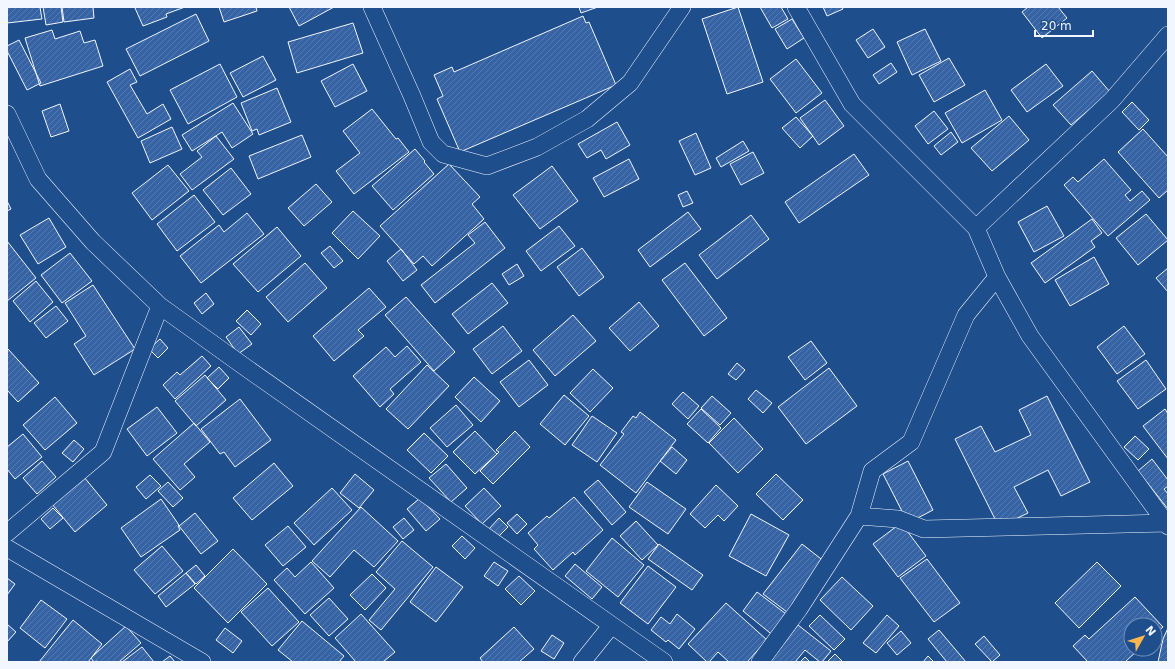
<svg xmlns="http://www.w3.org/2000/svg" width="1175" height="669" viewBox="0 0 1175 669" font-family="'DejaVu Sans',sans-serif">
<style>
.building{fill:url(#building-hatch);stroke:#f2f6ff}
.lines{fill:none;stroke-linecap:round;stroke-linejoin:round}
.street-casing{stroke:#f2f6ff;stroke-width:18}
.street{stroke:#1f4e8c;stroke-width:17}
</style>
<defs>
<pattern id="building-hatch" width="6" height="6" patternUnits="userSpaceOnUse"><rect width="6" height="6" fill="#3563a3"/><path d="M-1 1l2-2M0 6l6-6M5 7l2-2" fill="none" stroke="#537ab1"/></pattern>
</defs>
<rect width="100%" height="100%" fill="#1f4e8c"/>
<path class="building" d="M7 7H40L42 19 7 23Z
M43 7H61L63 22 46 25Z
M62 7H93L94 18 64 22Z
M137 7H185L166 14 167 17 143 26 135 8Z
M219 7H256L257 11 224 22Z
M289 7H334L299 26Z
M579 7H598L581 13Z
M738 7 763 82 727 94 702 19Z
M760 7H781L788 19 772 28Z
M823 7H842L843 9 827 16Z
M1028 7H1058L1067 18 1042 38 1022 12Z
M196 14 209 41 140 76 126 49Z
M583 16 586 23 589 22 616 85 460 152 437 99 443 96 434 75 452 67 454 72Z
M792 19 804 38 787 49 775 29Z
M353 23 363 53 297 73 288 42Z
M873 29 885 47 868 58 856 40Z
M925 29 941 61 912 75 897 42Z
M52 30 55 39 80 31 84 43 95 40 103 66 40 86 25 38Z
M19 40 41 83 27 90 7 51V46Z
M263 56 276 80 243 97 230 73Z
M949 58 965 85 934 102 919 75Z
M796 59 822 93 796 113 770 79Z
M891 63 897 72 879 84 873 75Z
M220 64 237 97 188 124 170 90Z
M353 64 367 91 335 107 321 81Z
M1046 64 1063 86 1027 112 1011 90Z
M130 69 137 82 130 85 147 114 163 104 171 119 138 138 107 82Z
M1092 71 1110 92 1071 125 1053 105Z
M277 88 291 122 259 135 257 129 252 131 241 103Z
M985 90 1002 120 962 143 945 113Z
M825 100 844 126 819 145 800 118Z
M1132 102 1149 120 1139 130 1122 112Z
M233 103 253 134 232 148 222 132 192 151 182 135Z
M60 104 69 131 51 137 42 111Z
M372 109 396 139 398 138 409 152 354 194 336 171 360 153 343 131Z
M934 111 948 129 928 144 915 126Z
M1009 116 1029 140 992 171 971 148Z
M796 117 813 136 800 148 782 128Z
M617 122 630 145 606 159 601 150 587 158 578 144Z
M172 127 182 149 150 163 141 141Z
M1143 129 1168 157V190L1159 198 1118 152Z
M951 132 958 142 941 155 934 146Z
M696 133 711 168 695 175 679 141Z
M302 135 311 157 258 179 249 156Z
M216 136 234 159 192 190 180 174 202 157 197 151Z
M743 141 749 151 721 167 716 158Z
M415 149 425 161 424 162 434 174 393 210 372 186Z
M753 152 764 173 741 185 730 164Z
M854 154 869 175 799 223 785 202Z
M629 159 639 179 604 197 593 178Z
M1104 159 1131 190 1125 195 1130 201 1142 191 1150 200 1108 236 1064 185 1073 177 1078 182Z
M449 164 480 197 472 204 484 219 432 266 423 256 414 264 380 226Z
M168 165 189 191 152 220 132 193Z
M552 166 578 201 540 229 513 195Z
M231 168 251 194 223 215 203 190Z
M316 184 332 202 304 226 288 208Z
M687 191 693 203 683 207 678 195Z
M194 195 215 222 177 251 157 224Z
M7 201 11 209 7 211Z
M1047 206 1064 236 1034 252 1018 222Z
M353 211 380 236 358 259 332 233Z
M688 212 701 229 650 267 638 250Z
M247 213 264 234 201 283 180 256 219 225 224 232Z
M1146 214 1168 240 1138 265 1116 238Z
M751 215 769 239 717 279 699 255Z
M49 218 66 247 38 264 20 235Z
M1092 219 1102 233 1091 241 1095 247 1045 283 1031 263Z
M485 222 505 248 435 303 421 285 475 243 468 235Z
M559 226 575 246 541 271 526 251Z
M277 227 301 256 258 292 233 264Z
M7 241 36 278 7 301Z
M330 246 343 261 334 268 321 253Z
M582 248 604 277 579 296 557 267Z
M401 249 417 270 403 281 387 261Z
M70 253 92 281 62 303 41 275Z
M1094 257 1109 284 1070 306 1055 280Z
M305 263 327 288 288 322 266 297Z
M685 263 727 318 704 336 662 280Z
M517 264 524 276 509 285 502 274Z
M1168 268V292L1156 278Z
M36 281 53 302 30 322 13 301Z
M492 283 508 303 468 334 452 314Z
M93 285 135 349 94 375 74 344 86 336 65 303Z
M369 288 386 307 358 330 364 336 334 361 313 336Z
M206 293 214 304 202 314 194 303Z
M406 297 455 352 434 371 385 315Z
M639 302 659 326 630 351 609 328Z
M56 306 68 321 46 338 34 323Z
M247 310 261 324 251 335 236 321Z
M573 315 596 341 555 376 533 350Z
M503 326 522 351 492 374 473 349Z
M1124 326 1145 354 1117 374 1097 347Z
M239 327 252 344 238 354 226 337Z
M160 339 168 348 158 358 149 349Z
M811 341 827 363 805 380 788 357Z
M407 346 421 362 390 389 394 394 380 407 353 376 386 347 395 357Z
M7 349H8L39 383 18 402 7 390Z
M202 356 211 366 175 399 163 385 177 372 180 375Z
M529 360 548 385 519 407 500 382Z
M1146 360 1166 389 1138 409 1117 381Z
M737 363 745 370 736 380 728 374Z
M427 365 449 386 408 429 386 409Z
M219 367 229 378 218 389 207 378Z
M829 368 857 406 806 444 778 407Z
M593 369 613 388 590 412 570 393Z
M205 375 226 400 196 426 175 401Z
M474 377 500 401 481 422 455 397Z
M756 390 772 403 763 413 748 399Z
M683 392 699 406 688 419 672 404Z
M564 395 589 416 565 445 540 424Z
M712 396 731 413 720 425 701 408Z
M1047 396 1090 482 1061 496 1048 470 1014 487 1028 513 999 527 955 439 981 426 995 452 1031 435 1019 410Z
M55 397 77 423 45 450 23 425Z
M240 399 271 440 235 467 224 452 220 454 201 429Z
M456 405 473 425 447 447 430 428Z
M157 407 177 433 147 456 127 429Z
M701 409 721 428 708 443 687 424Z
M1165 409 1168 414V459L1143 426Z
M640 412 676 440 636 493 600 465 624 434 621 432 633 416 636 418Z
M592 416 617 433 597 462 572 445Z
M734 418 763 449 738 473 709 443Z
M194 423 210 442 184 464 195 477 180 490 153 459Z
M475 431 497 454 475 474 453 452Z
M515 431 530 447 493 484 480 471 499 452 496 450Z
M424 433 448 456 431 473 407 450Z
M23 434 42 457 15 479 7 469V447Z
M1135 436 1149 449 1138 460 1124 447Z
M74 440 84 449 73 462 62 453Z
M672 447 687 460 676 474 660 461Z
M1152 459 1168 480V486L1164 489 1168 494V509L1138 471Z
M42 461 56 477 37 494 23 478Z
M908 461 933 510 908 523 883 474Z
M274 463 293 486 252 520 233 498Z
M446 464 467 488 451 502 429 478Z
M355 474 374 490 359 508 340 493Z
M776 474 803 500 783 520 756 494Z
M150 475 161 486 146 499 136 487Z
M84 477 107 505 75 532 52 504Z
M598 480 626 512 612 525 584 492Z
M168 482 183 498 173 507 158 491Z
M647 482 686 509 668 534 629 507Z
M716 485 738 506 724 521 718 515 705 528 690 514Z
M332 488 352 510 314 545 294 523Z
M484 488 501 506 482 524 465 506Z
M574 497 603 530 575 555 573 552 553 570 534 549 538 545 528 533 547 516 549 518Z
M420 498 440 519 426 531 407 509Z
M161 499 179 525 178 526 180 530 141 557 121 528Z
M361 507 398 541 374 567 354 550 330 577 312 561Z
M53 508 63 518 50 529 41 519Z
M195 513 218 541 201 554 179 526Z
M517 514 527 524 517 534 507 523Z
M751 514 789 535 766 576 729 556Z
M404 518 414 530 403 539 393 527Z
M499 518 508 527 497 538 488 530Z
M636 521 658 545 642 560 620 536Z
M901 523 926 556 898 577 873 544Z
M288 526 306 547 283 566 265 545Z
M462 536 475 548 465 559 452 546Z
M612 538 644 565 618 597 586 571Z
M402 541 433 567 381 630 369 620 395 589 376 572Z
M659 544 703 575 692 590 648 559Z
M802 544 825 562 787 612 763 594Z
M162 546 183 571 155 594 134 570Z
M233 549 267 584 228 623 194 588Z
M927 559 960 603 934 622 900 578Z
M311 562 334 588 305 614 274 580 287 568 295 577Z
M494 562 508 571 498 586 484 576Z
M1097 562 1121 586 1079 628 1055 603Z
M575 564 602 587 592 599 565 576Z
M196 565 205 576 196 584 186 573Z
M648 566 676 587 648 624 620 603Z
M436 567 463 587 436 622 410 602Z
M186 573 195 584 166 607 158 596Z
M372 574 386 588 365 610 350 595Z
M519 576 535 591 521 605 505 589Z
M842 577 873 606 851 630 820 600Z
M7 578 15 584 7 595Z
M268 588 299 622 272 646 241 612Z
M757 592 790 617 775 637 743 611Z
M1135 597 1163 627 1155 634V625H1131V649H1139L1125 662H1088L1073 646 1085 635 1089 639Z
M329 598 348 619 329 636 310 615Z
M41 600 67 619 45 648 20 628Z
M726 603 767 640 747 662H729L718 652 709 662H707L688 644Z
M361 614 395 652 383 662H356L335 638Z
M677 614 695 629 679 649 668 640 666 642 651 630 661 617 670 624Z
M820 615 845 639 834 650 809 626Z
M887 615 899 626 876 653 863 643Z
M73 620 102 644 88 662H39Z
M302 621 344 656 339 662H293L278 650Z
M7 624 16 632 7 642Z
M798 625 831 651 822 662H820L805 650 795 662H770Z
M126 626 141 643 119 662H98L97 661 94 662 91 658 95 654Z
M514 627 534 649 519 662H483L480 658Z
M225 628 242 641 233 653 216 640Z
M1168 628V662H1158L1163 639Z
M939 630 966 662H947L928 639Z
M901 631 911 643 897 655 887 643Z
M552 635 564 643 554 659 541 651Z
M984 636 1000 655 992 662 975 644Z
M142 647 154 662H122Z
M835 654 843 662H827Z
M170 656 175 662H162Z
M928 656 934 662H923Z
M805 657 810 662H800Z"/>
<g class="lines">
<defs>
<path id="street" d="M372 7 412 96 431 142 443 154 487 166 537 147 587 119 630 83 682 7
M796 7 852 104 976 228 997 277 1030 336 1168 526
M7 114 38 179 93 242 160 306 245 367 664 662
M976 228 1112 100 1168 35
M859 516 898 519 924 529 1167 523
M7 533 103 452 160 306
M7 548 202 662
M582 662 611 626
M760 662 799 609 859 516 872 471 911 442 966 315 997 277"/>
</defs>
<use href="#street" class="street-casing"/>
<use href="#street" class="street"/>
</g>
<rect width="1175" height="669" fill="none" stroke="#f2f6ff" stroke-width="16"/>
<g transform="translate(1143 637) rotate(51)"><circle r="19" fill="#1f4e8c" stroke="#7391ba"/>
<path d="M0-3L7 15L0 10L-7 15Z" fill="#ffb74d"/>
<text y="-6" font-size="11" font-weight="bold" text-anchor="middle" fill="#f2f6ff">N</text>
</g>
<path d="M1035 30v6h58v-6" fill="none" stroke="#f2f6ff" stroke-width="2"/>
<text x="1041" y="30" font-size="12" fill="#f2f6ff" stroke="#1f4e8c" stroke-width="3" paint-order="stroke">20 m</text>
</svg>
